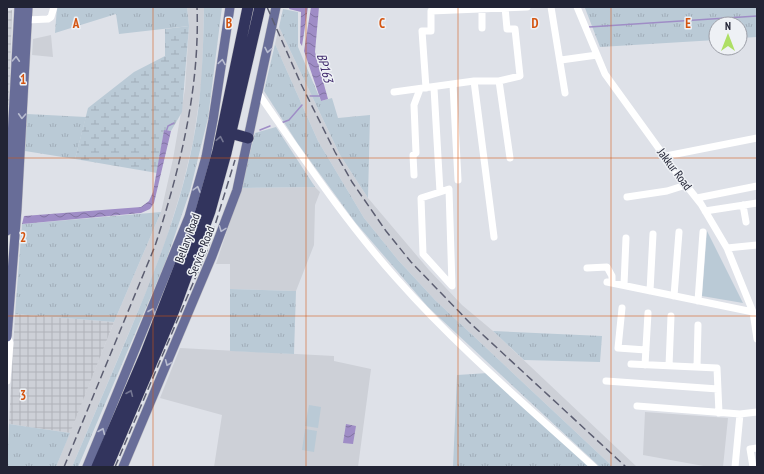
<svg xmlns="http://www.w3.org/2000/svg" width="764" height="474" viewBox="0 0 764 474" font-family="'PT Sans Narrow',sans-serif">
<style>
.built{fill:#cdd0d7}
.industrial{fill:url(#industrial-grid)}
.grass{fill:url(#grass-tufts)}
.wetland{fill:url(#wetland-marsh)}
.park{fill:#bacad6}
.water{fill:url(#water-waves)}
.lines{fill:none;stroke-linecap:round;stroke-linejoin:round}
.stream{stroke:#9f8dc6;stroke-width:1.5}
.major-casing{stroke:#bdbdc2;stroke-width:10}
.highway-casing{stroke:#bdbdc2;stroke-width:12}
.minor{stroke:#fff;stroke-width:7}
.major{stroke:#686d98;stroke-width:9}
.highway{stroke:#32345d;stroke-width:11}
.rail{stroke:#5c5e71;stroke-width:1.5;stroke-dasharray:8 4;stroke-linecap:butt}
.oneway{stroke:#b8bcd0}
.oneway2{stroke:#747692}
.grid{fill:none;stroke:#d45410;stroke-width:1;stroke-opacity:0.55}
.labels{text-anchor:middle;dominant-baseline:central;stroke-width:3;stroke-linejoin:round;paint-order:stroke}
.street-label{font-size:12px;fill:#222435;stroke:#eef1f5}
.water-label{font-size:13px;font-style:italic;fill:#3b2569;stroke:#eef1f5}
.grid-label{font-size:13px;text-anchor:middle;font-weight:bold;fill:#d45410;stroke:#eef1f5;stroke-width:3;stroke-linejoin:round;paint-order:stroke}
</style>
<defs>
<pattern id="industrial-grid" width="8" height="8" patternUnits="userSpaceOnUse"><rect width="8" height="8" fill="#cdd0d7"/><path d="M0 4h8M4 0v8" fill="none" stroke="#b0b2b9"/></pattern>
<pattern id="grass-tufts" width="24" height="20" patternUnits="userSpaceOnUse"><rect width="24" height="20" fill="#bacad6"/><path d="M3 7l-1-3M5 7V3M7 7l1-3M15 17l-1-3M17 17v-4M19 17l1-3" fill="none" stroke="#a0adb8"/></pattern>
<pattern id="wetland-marsh" width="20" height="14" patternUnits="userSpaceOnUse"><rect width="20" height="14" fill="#bacad6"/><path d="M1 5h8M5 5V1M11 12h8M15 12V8" fill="none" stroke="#a0adb8"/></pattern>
<pattern id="water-waves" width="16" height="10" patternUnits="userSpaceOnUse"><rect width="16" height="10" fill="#9f8dc6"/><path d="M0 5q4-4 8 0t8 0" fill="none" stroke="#8173a2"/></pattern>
</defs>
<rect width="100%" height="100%" fill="#dee1e8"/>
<path class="built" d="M187 7H204L202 81 193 142 182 188 167 237 150 283 72 467H56L114 322 161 212 173 159 185 89 189 26Z
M279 27 340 155 368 198 429 270 462 305 493 331 637 467H613L435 300 398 260 364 218 318 141 275 44Z
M51 35 53 57 32 55 33 39Z
M315 187 320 192 315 205 314 245 296 291 230 289V264H216L241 188Z
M180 348 334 356V361L371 369 358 467H214L222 415 160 398Z
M645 412 728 418 723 467H709L643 455Z"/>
<path class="industrial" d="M12 10 9 105H7V11Z
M15 314 114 322 70 433 9 424Z"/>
<path class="grass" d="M57 7H187L189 26 119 34 116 14 55 33Z
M204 7H222L208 118 190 191 166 261 78 467H72C91 422 110 378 129 333 155 271 180 209 193 142 202 97 203 53 204 7Z
M757 7V37L740 38V24H716V40L600 47 585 8Z
M283 9 298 12V47L321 101 332 98 338 118 370 115 368 198 340 155 279 27Z
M275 44 318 141 364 218 398 260 435 300 613 467H600L428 307 355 222 298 144 264 91Z
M27 114 86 117 75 159 25 151Z
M276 127 315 187 241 188 255 133Z
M161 212 114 322 15 314 22 224Z
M230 289 296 291 294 354 230 351Z
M493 331 602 336 600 362 524 360Z
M488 373 590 467H453L457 375Z
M9 424 70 433 56 467H7Z"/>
<path class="wetland" d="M189 26 182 112 171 131 164 130 157 173 75 159 88 108 134 72 165 56V29Z"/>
<path class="park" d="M707 231 743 303 702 296Z
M309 405 321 407 318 428 305 426Z
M305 429 317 431 314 452 302 450Z"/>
<path class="water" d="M290 7H308L302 46 300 43 301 12 289 9Z
M311 7H319L315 52 328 99 321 101 304 51Z
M164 130 171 131 154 203 150 209 141 213 22 224 24 216 141 207 149 201 153 192Z
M346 424 356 426 353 444 343 443Z"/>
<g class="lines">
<path class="stream" d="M589 27 757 16
M310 96H321
M281 123 289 120 302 105
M260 130 270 126
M166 132 168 126 174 123"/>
<defs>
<path id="major" d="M7 231 19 7
M7 337 17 209 28 7
M87 467 189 217 206 157 213 120 230 7
M123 467 212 256 237 190 276 7"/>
<path id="highway" d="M230 133 248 138
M97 467 146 353 201 211 218 151 248 7
M107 467 174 310 210 211 226 153 260 7"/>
</defs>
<use href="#major" class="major-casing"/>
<use href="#highway" class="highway-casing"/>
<path class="minor" d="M482 7V28
M551 7 565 93
M577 7 605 74 678 175 701 204 727 248 753 312 757 339
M27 20 48 19 51 17 54 7
M561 60 597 55
M474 81 494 237
M499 81 510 158
M453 85 458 180
M426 88 422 31H431V11L527 7
M434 88 440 192 449 189 452 286 423 254 421 198 440 192
M394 92 474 81H499L520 76 515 29H507L505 7
M258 93C302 156 345 221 397 279 457 347 527 406 594 467
M666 156 757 138
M414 175 413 155 416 153 414 105 420 89
M627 197 667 191 686 185
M697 198 757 186
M743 205 746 222
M705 211 757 203
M727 248 757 245
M587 268 607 267 612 276V283
M607 282 753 312
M624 285 626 238
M650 291 653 234
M674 296 679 232
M698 301 703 232
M622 308 618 348 646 350
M631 364 717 368 719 413
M645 365 648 313
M669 366 671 316
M697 367 698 325
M7 381 10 343 7 335
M606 381 718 389
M637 406 740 414 757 412
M735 467 740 414
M753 467 750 449 757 448"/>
<use href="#major" class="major"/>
<use href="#highway" class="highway"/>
<path class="rail" d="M267 7 301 84 335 152 352 182 386 231 411 262 469 322 626 467
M64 467 155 246C180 169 200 88 197 7
M115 467 208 248 235 160"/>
</g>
<defs><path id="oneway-chevron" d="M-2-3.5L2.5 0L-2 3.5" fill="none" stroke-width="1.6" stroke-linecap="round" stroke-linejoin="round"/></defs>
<g class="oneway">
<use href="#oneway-chevron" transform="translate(268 50) rotate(101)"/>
<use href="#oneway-chevron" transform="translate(16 59) rotate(-87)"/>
<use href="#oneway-chevron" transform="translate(222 62) rotate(-81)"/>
<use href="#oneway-chevron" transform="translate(22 116) rotate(93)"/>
<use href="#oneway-chevron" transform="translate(197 189) rotate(-74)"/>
<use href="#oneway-chevron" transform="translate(222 229) rotate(111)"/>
<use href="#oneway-chevron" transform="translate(152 311) rotate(-68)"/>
<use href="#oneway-chevron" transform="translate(168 363) rotate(113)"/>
<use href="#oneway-chevron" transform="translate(102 431) rotate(-67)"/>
</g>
<g class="oneway2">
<use href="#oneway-chevron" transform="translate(220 139) rotate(-79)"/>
<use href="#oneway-chevron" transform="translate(130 393) rotate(-67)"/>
</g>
<path class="grid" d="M153 7V467M306 7V467M458 7V467M611 7V467M7 158H757M7 316H757"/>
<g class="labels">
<g class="street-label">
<text transform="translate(675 169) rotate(53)">Jakkur Road</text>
<text transform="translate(187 238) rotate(-70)">Bellary Road</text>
<text transform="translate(201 251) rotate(-68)">Service Road</text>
</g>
<g class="water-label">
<text transform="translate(325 68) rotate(75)">BP163</text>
</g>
</g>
<g class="grid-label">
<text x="76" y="28">A</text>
<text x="229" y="28">B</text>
<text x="382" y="28">C</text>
<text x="535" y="28">D</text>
<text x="688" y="28">E</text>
<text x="23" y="84">1</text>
<text x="23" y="242">2</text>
<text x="23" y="400">3</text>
</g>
<rect width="764" height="474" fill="none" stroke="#222435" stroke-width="16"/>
<g transform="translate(728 36)"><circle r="19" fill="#eef1f5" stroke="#9c9fa8"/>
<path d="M0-3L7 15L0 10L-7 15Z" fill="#aedf65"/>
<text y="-6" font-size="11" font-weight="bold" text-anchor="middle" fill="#222435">N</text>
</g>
</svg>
